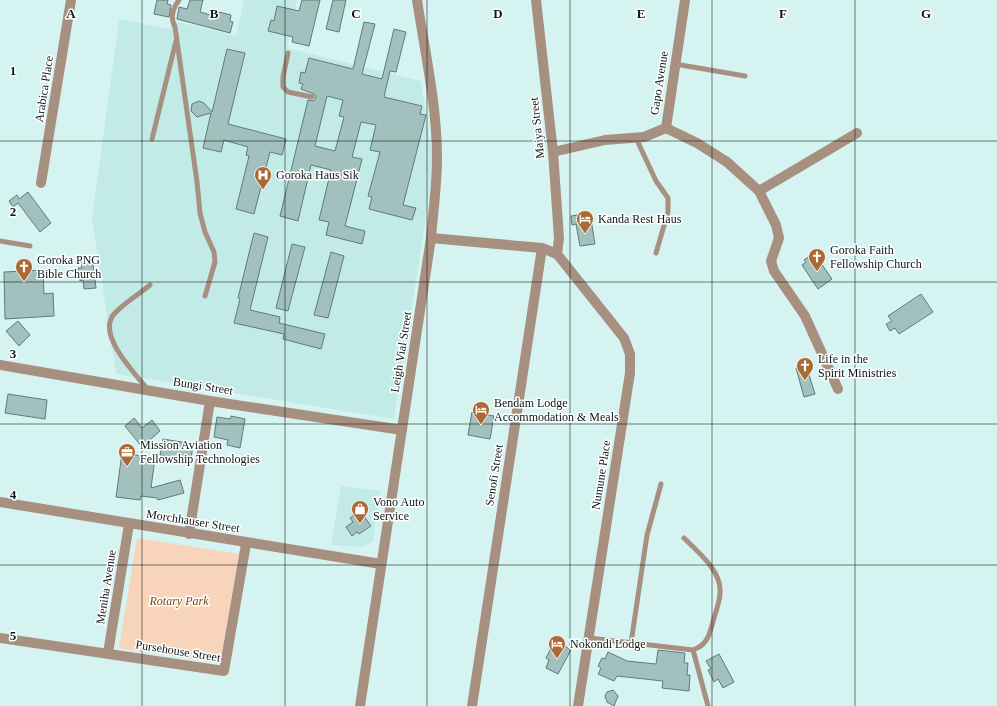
<svg xmlns="http://www.w3.org/2000/svg" width="997" height="706" viewBox="0 0 997 706" font-family="Georgia,serif">
<style>
.built{fill:#c2ebe8}
.green{fill:#f8d4bb}
.building{fill:#a2c0bd;stroke:#5e7b79;fill-rule:evenodd}
.lines{fill:none;stroke-linecap:round;stroke-linejoin:round}
.service{stroke:#a79080;stroke-width:5}
.minor{stroke:#a79080;stroke-width:10}
.tertiary{stroke:#a79080;stroke-width:10}
.grid{fill:none;stroke:#0b1616;stroke-width:1;stroke-opacity:0.55}
.labels{text-anchor:middle;dominant-baseline:central;stroke-width:3;stroke-linejoin:round;paint-order:stroke}
.street-label{font-size:12px;fill:#0b1616;stroke:#fff}
.poi-label{font-size:12px;fill:#0b1616;stroke:#fff;text-anchor:start}
.park-label{font-size:12px;font-style:italic;fill:#844503;stroke:#fff}
.grid-label{font-size:13px;text-anchor:middle;font-weight:bold;fill:#0b1616;stroke:#fff;stroke-width:3;stroke-linejoin:round;paint-order:stroke}
</style>
<rect width="100%" height="100%" fill="#d5f4f1"/>
<path class="built" d="M244 0H297L287 48 421 81 433 161 424 230 394 419 116 374 92 219 119 19 169 29 174 21 236 36Z
M341 486 380 491 373 541 362 547 331 545Z"/>
<path class="green" d="M137 538 239 554 220 663 119 648Z"/>
<path class="building" d="M157 0H168L167 4 171 5 169 17 154 14Z
M190 0H203L200 12 218 17 219 12 231 15 230 21 233 22 230 33 177 19 179 7 187 9Z
M302 0H320L309 46 292 42 293 37 268 31 271 20 274 21 277 6 299 11Z
M333 0H346L339 32 326 29Z
M364 22 375 24 362 74 382 79 394 29 406 32 396 72 390 71 384 97 422 106 420 114 426 115 403 205 416 208 412 220 369 209 372 197 368 196 380 152 370 150 376 125 361 122 352 157 362 159 345 226 365 231 362 244 326 235 329 222 319 220 331 170 311 165 298 221 280 216 308 100 314 101 316 97 314 94 301 89 303 84 299 83 301 72 305 73 309 58 353 69ZM327 96 343 100 339 116 344 117 335 151 315 146Z
M227 49 245 53 228 124 286 139 282 155 270 152 254 214 236 209 249 156 246 155 248 147 224 140 221 152 203 148 211 113 197 117 191 111 192 104 199 101 204 103 212 112Z
M28 192 51 223 40 232 18 203 13 207 9 201 17 195 19 199Z
M590 213 595 244 580 246 576 224 572 225 571 216Z
M254 233 268 237 250 310 280 317 279 323 325 334 321 349 283 339 284 334 234 323 240 299 238 298Z
M292 244 305 247 288 311 276 308Z
M331 252 344 256 328 318 314 315Z
M92 256 96 288 84 289 83 280 80 281 78 268H82L80 258Z
M810 256 812 258 816 256 832 279 818 289 802 265 806 262 804 260Z
M43 270 44 294 53 293 54 316 5 319 4 272Z
M921 294 933 312 899 334 895 328 890 331 886 324 892 321 888 316Z
M18 321 30 335 19 346 6 331Z
M806 365 815 394 804 397 796 368Z
M8 394 47 400 45 419 5 413Z
M472 412 494 416 490 439 468 435Z
M231 416 245 419 240 448 227 445 228 440 214 437 217 417 230 419Z
M134 418 142 428 152 420 160 431 142 447 125 426Z
M163 439 193 444 191 460 160 455Z
M122 453 155 458 151 488 180 480 184 493 158 500 157 498 141 496 140 500 116 497Z
M360 511 371 526 359 534 357 532 352 536 346 527 353 522 350 518Z
M553 644 559 647 561 644 571 650 558 674 546 668 549 660 546 658Z
M658 650 685 653 684 663H688L687 675H690L689 691 662 688 663 681 617 676 614 681 598 674 601 668 598 666 602 658 605 659 608 652 627 661 656 664Z
M719 654 734 682 723 688 718 679 714 682 708 670 711 669 706 661Z
M613 690 618 696 614 706 607 702 605 696 607 692Z"/>
<g class="lines">
<path class="service" d="M179 0C173 8 170 18 175 27L197 182 200 213 205 232 214 252 215 262 205 296
M288 53 283 77V87L288 92 312 97
M675 64 745 76
M636 138 656 181 668 198V212L656 253
M152 139 176 41
M0 241 30 246
M148 390C136 374 96 335 114 314 124 303 138 295 150 285
M589 638 693 650C707 645 709 636 713 622 715 613 720 602 720 593 722 571 698 552 684 538
M631 643 647 535 661 484
M693 650 708 706"/>
<path class="minor" d="M536 0 553 152 559 238 557 254
M666 128 697 143 727 162 759 191 776 225 779 238 771 261 774 271 805 316 838 389
M553 152 605 140 644 137 666 128 685 0
M41 183 71 0
M759 191 857 133
M431 238 542 248 557 254 624 338 630 354V373L578 706
M0 365 210 401 402 430
M0 502 381 564
M189 534 210 401
M0 638 224 671 246 544
M108 653 129 524
M472 706 542 248"/>
<path class="tertiary" d="M360 706 431 238C433 212 437 185 437 158 437 106 425 52 417 0"/>
</g>
<path class="grid" d="M142 0V706M285 0V706M427 0V706M570 0V706M712 0V706M855 0V706M0 141H997M0 282H997M0 424H997M0 565H997"/>
<defs>
<symbol id="hospital-pin" viewBox="-11 -11 22 30"><path d="M0 17L-7.5 6A9.5 9.5 0 1 1 7.5 6Z" fill="#ab6935" stroke="#fff"/><path d="M-5-5h3v3.5h4V-5h3V5h-3V1.5h-4V5h-3Z" fill="#fff"/></symbol>
<symbol id="hotel-pin" viewBox="-11 -11 22 30"><path d="M0 17L-7.5 6A9.5 9.5 0 1 1 7.5 6Z" fill="#ab6935" stroke="#fff"/><path d="M-6-4.5h1.5V1H6V5H4.5V3h-9V5H-6ZM-4 0a1.8 1.8 0 1 1 3.6 0ZM.5 0V-2.5h3Q6-2.5 6 0Z" fill="#fff"/></symbol>
<symbol id="church-pin" viewBox="-11 -11 22 30"><path d="M0 17L-7.5 6A9.5 9.5 0 1 1 7.5 6Z" fill="#ab6935" stroke="#fff"/><path d="M-1.2-6h2.4v3.5h3.3v2.4h-3.3V6h-2.4V-.1h-3.3v-2.4h3.3Z" fill="#fff"/></symbol>
<symbol id="office-pin" viewBox="-11 -11 22 30"><path d="M0 17L-7.5 6A9.5 9.5 0 1 1 7.5 6Z" fill="#ab6935" stroke="#fff"/><path d="M-6-3h4V-5.5h4V-3h4V5H-6ZM-1-4.5V-3h2v-1.5ZM-6 0V1H6V0Z" fill="#fff"/></symbol>
<symbol id="shop-pin" viewBox="-11 -11 22 30"><path d="M0 17L-7.5 6A9.5 9.5 0 1 1 7.5 6Z" fill="#ab6935" stroke="#fff"/><path d="M-5-2.5h2.3a2.7 3.5 0 0 1 5.4 0H5L5.5 6h-11ZM-1.5-2.5h3a1.5 2.3 0 0 0-3 0Z" fill="#fff"/></symbol>
</defs>
<g fill-rule="evenodd">
<use href="#hospital-pin" x="253" y="165" width="20" height="27"/>
<use href="#hotel-pin" x="575" y="209" width="20" height="27"/>
<use href="#church-pin" x="807" y="247" width="20" height="27"/>
<use href="#church-pin" x="14" y="257" width="20" height="27"/>
<use href="#church-pin" x="795" y="356" width="20" height="27"/>
<use href="#hotel-pin" x="471" y="400" width="20" height="27"/>
<use href="#office-pin" x="117" y="442" width="20" height="27"/>
<use href="#shop-pin" x="350" y="499" width="20" height="27"/>
<use href="#hotel-pin" x="547" y="634" width="20" height="27"/>
</g>
<g class="labels">
<g class="street-label">
<text transform="translate(659 83) rotate(-81)">Gapo Avenue</text>
<text transform="translate(44 89) rotate(-81)">Arabica Place</text>
<text transform="translate(537 128) rotate(-96)">Maiya Street</text>
<text transform="translate(401 352) rotate(-81)">Leigh Vial Street</text>
<text transform="translate(203 386) rotate(9)">Bungi Street</text>
<text transform="translate(494 475) rotate(-81)">Senofi Street</text>
<text transform="translate(601 475) rotate(-81)">Numune Place</text>
<text transform="translate(193 521) rotate(9)">Morchhauser Street</text>
<text transform="translate(106 587) rotate(-81)">Meniha Avenue</text>
<text transform="translate(178 651) rotate(9)">Pursehouse Street</text>
</g>
<g class="poi-label">
<text x="276" y="175">Goroka Haus Sik</text>
<text x="598" y="219">Kanda Rest Haus</text>
<text x="830" y="250">Goroka Faith<tspan x="830" dy="14">Fellowship Church</tspan></text>
<text x="37" y="260">Goroka PNG<tspan x="37" dy="14">Bible Church</tspan></text>
<text x="818" y="359">Life in the<tspan x="818" dy="14">Spirit Ministries</tspan></text>
<text x="494" y="403">Bendam Lodge<tspan x="494" dy="14">Accommodation &amp; Meals</tspan></text>
<text x="140" y="445">Mission Aviation<tspan x="140" dy="14">Fellowship Technologies</tspan></text>
<text x="373" y="502">Vono Auto<tspan x="373" dy="14">Service</tspan></text>
<text x="570" y="644">Nokondi Lodge</text>
</g>
<g class="park-label">
<text x="179" y="601">Rotary Park</text>
</g>
</g>
<g class="grid-label">
<text x="71" y="18">A</text>
<text x="214" y="18">B</text>
<text x="356" y="18">C</text>
<text x="498" y="18">D</text>
<text x="641" y="18">E</text>
<text x="783" y="18">F</text>
<text x="926" y="18">G</text>
<text x="13" y="75">1</text>
<text x="13" y="216">2</text>
<text x="13" y="358">3</text>
<text x="13" y="499">4</text>
<text x="13" y="640">5</text>
</g>
</svg>
